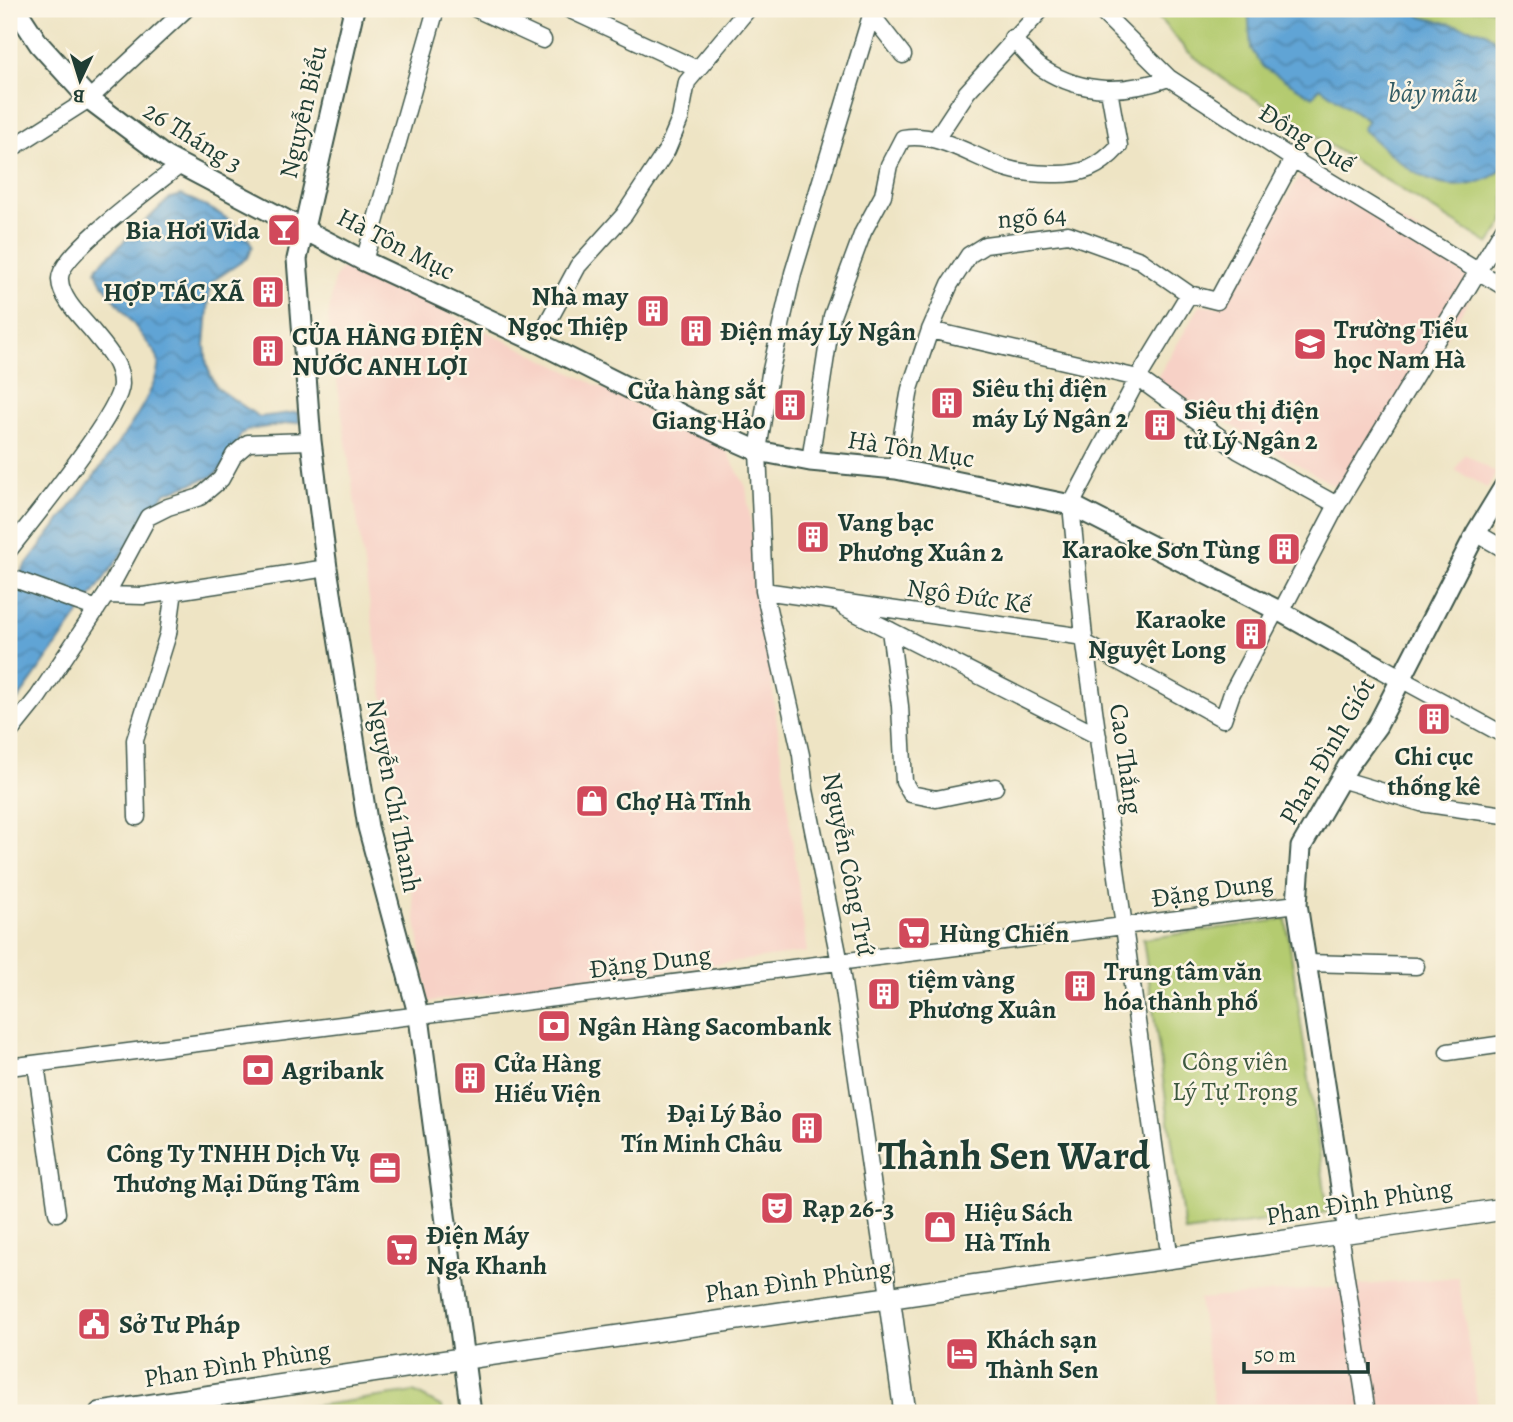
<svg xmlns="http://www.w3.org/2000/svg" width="1513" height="1422" viewBox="0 0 1513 1422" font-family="Alegreya,serif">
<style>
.built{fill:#f7d1c6}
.green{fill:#b4cb70;stroke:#6a8452;stroke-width:2}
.water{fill:url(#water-waves);stroke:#407084;stroke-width:2}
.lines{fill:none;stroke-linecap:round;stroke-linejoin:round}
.minor-casing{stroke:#3e564a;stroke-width:19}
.tertiary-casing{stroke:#3e564a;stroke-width:23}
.secondary-casing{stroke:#3e564a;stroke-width:24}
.minor{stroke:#fff;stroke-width:16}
.tertiary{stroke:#fff;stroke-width:19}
.secondary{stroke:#fff;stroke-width:21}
.labels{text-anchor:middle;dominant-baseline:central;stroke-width:5;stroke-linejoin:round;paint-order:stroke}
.street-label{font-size:26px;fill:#1f3d34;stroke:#fcf5e5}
.poi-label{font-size:26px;font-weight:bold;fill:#1f3d34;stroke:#fcf5e5;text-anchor:start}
.park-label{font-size:26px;fill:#3d5940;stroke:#fcf5e5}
.water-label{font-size:28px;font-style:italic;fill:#335c64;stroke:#fcf5e5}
.town-label{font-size:40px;font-weight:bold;fill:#1f3d34;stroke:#fcf5e5}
</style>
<defs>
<pattern id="water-waves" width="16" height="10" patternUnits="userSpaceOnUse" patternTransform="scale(1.75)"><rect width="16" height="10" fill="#61a4d5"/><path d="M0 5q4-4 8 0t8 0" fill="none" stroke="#4f87ae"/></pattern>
</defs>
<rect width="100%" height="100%" fill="#fcf5e5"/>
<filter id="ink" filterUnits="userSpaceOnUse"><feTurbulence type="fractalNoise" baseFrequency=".0143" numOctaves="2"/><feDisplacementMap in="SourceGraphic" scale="14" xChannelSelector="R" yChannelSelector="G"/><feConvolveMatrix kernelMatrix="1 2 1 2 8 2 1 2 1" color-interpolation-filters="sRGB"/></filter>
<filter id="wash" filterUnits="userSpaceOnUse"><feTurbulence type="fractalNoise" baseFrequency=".00686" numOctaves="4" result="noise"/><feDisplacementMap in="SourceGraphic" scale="28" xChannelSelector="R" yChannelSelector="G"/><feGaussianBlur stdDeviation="1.57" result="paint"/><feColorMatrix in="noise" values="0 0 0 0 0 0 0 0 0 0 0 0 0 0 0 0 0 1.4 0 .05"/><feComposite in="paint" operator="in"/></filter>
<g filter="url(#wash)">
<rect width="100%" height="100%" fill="#eee4c4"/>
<path class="built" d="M1307 164 1485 272 1352 496 1155 381 1200 306 1220 307Z
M345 262 706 439 719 437 746 487 807 952 428 1002 328 319 334 280Z
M1465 454 1496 473 1487 488 1455 470Z
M1458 1277 1479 1413H1215L1199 1299Z"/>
<path class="green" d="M1504 9V222L1489 244 1223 79 1187 51 1152 10Z
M1286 919 1328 1212 1185 1232 1143 939Z
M414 1392 442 1407 443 1413H264Z"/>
<path class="water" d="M1248 9H1412L1422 17 1486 32 1504 48V166C1498 175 1486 180 1476 183 1429 197 1395 157 1362 129L1368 121 1320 87 1313 97 1263 67 1251 49Z
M181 195C203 204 244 223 252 246L247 258 213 281 210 286 205 345 207 366 216 387 259 417 298 412 300 422 247 430 240 436 228 464 211 477 165 493 9 712C9 693 5 600 10 589 30 549 179 389 156 354L100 280 96 271 98 266 170 198Z"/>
</g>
<g filter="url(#ink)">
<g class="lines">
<defs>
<path id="minor" d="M476 9 543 40
M568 9 697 69
M873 9 793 273 770 374 758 451 764 591 801 755 805 790 840 963 889 1296
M1099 9 1169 78 1293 159 1504 287
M871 14 903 55
M1012 38C1022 48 1032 62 1043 69 1084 95 1126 93 1169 78
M936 139 967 92 1042 9
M9 150 89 99 186 9
M364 261 436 9
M930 330 1138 378 1239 451 1337 505
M537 342 578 266 624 215 667 150 680 119 687 82 748 9
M810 461 832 316 863 232 883 195 889 165 903 138C939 132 971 156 1005 168 1020 173 1036 174 1053 174 1082 175 1099 168 1119 146L1109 90
M896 469 910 389 930 330 950 284 969 255 985 245 1068 234 1140 260 1189 294 1217 301 1293 159
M1476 533 1504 549
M9 550C30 523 121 412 121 384 121 363 106 348 94 333 83 319 61 300 60 280 57 255 158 183 180 165
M9 577 97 609
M764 591 1084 637
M106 595 143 596 327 568
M844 607 1098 736
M1281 612 1337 505 1504 228
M890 630 900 706 904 782 911 794 936 799 995 787
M1085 643 1223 719 1232 693 1276 610
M1399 678 1504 735
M9 733 38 697 106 595 148 517 168 507 200 497 221 479 234 455 248 443 311 441
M1340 779 1421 803 1504 815
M137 817 135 740 168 634 174 591
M1307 963 1416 966
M1448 1052 1504 1044
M36 1064 57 1213
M9 1067 1297 904
M1339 1233 1367 1413
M1170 1260 1084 637 1071 505 1138 378 1189 294"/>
<path id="tertiary" d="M16 9 39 44 89 99 166 157 364 261 537 342 720 434 758 451 810 461 896 469 1071 505 1281 612 1399 678
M354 9 297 259 311 441 327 568 368 827 419 1017 471 1413
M1348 1232 1297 904 1301 847 1348 766 1377 726 1476 533 1504 487"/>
<path id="secondary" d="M889 1296 905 1413
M100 1413C568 1340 1037 1279 1504 1209"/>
</defs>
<use href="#minor" class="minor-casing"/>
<use href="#tertiary" class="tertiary-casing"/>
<use href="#secondary" class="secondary-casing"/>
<use href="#minor" class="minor"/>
<use href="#tertiary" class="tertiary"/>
<use href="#secondary" class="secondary"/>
</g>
</g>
<defs>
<symbol id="bar-square" viewBox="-11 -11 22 22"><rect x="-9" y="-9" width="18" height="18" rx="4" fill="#d1495b" stroke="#fcf5e5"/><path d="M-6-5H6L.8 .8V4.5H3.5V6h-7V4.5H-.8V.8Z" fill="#fff"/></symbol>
<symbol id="building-square" viewBox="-11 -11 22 22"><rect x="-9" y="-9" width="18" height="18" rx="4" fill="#d1495b" stroke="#fcf5e5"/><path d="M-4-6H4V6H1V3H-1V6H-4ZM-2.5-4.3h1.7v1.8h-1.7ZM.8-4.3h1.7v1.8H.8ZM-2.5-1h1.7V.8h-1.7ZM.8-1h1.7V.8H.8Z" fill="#fff"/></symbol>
<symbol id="school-square" viewBox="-11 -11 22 22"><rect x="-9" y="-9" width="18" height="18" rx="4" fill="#d1495b" stroke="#fcf5e5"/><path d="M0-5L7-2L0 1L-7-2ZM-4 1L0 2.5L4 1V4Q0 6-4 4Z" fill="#fff"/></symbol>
<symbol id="shop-square" viewBox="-11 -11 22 22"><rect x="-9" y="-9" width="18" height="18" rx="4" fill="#d1495b" stroke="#fcf5e5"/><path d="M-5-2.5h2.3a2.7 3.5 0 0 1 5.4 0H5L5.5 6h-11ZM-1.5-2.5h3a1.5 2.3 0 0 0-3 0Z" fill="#fff"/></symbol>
<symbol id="supermarket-square" viewBox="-11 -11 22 22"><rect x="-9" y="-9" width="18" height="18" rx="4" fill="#d1495b" stroke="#fcf5e5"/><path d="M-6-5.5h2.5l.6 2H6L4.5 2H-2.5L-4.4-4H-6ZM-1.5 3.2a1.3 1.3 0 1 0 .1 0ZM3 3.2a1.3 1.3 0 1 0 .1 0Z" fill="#fff"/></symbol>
<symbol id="bank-square" viewBox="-11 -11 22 22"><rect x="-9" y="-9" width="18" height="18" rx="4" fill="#d1495b" stroke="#fcf5e5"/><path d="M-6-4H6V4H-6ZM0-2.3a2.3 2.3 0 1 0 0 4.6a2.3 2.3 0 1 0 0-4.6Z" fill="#fff"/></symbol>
<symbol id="office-square" viewBox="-11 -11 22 22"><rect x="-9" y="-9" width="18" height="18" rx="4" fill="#d1495b" stroke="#fcf5e5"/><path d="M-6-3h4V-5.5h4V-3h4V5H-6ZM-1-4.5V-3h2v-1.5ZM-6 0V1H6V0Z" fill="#fff"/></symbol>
<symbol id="theatre-square" viewBox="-11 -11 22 22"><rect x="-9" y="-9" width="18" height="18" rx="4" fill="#d1495b" stroke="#fcf5e5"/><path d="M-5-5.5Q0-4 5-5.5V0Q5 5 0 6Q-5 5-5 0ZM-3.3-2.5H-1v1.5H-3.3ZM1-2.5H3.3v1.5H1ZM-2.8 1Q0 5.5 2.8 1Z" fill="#fff"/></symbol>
<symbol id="civic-square" viewBox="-11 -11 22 22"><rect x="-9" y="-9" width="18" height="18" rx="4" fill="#d1495b" stroke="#fcf5e5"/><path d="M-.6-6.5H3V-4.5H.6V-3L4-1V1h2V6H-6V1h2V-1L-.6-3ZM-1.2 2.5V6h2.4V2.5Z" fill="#fff"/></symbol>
<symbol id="hotel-square" viewBox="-11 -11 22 22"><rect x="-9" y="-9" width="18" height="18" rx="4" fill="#d1495b" stroke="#fcf5e5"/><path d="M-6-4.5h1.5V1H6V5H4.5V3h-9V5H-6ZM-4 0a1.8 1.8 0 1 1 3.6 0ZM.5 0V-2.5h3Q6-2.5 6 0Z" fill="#fff"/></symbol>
</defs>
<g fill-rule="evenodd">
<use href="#bar-square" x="265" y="211" width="38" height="38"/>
<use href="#building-square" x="249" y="273" width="38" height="38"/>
<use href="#building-square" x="634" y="292" width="38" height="38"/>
<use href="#building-square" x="677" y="312" width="38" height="38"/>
<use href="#school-square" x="1291" y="325" width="38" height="38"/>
<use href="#building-square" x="249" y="332" width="38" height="38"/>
<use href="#building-square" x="928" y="384" width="38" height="38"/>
<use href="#building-square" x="771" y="386" width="38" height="38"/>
<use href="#building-square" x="1141" y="406" width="38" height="38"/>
<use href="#building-square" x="794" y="518" width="38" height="38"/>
<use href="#building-square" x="1265" y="530" width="38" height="38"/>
<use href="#building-square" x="1232" y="615" width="38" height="38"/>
<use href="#building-square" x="1415" y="700" width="38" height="38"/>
<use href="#shop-square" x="573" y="782" width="38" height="38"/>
<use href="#supermarket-square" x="895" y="914" width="38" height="38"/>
<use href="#building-square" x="1061" y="967" width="38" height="38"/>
<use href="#building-square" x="865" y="975" width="38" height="38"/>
<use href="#bank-square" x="535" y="1007" width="38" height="38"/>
<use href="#bank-square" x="239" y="1051" width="38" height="38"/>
<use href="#building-square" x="451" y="1059" width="38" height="38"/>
<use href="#building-square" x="788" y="1109" width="38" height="38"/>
<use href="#office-square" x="366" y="1149" width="38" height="38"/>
<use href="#theatre-square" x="758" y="1189" width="38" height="38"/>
<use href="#shop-square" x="921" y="1208" width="38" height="38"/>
<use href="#supermarket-square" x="383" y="1231" width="38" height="38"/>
<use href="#civic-square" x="75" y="1305" width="38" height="38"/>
<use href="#hotel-square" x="943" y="1335" width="38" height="38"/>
</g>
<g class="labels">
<g class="street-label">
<text transform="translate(303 112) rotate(-77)">Nguyễn Biểu</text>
<text transform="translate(193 137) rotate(32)">26 Tháng 3</text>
<text transform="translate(1307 138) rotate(32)">Đồng Quế</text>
<text transform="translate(1032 217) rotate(-4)">ngõ 64</text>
<text transform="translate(396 244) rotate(27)">Hà Tôn Mục</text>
<text transform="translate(911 449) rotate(9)">Hà Tôn Mục</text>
<text transform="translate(969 596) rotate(8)">Ngô Đức Kế</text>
<text transform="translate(1327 751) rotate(-60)">Phan Đình Giót</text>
<text transform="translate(1126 759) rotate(82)">Cao Thắng</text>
<text transform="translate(394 796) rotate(79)">Nguyễn Chí Thanh</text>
<text transform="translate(849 864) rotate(79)">Nguyễn Công Trứ</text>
<text transform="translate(1212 890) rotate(-8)">Đặng Dung</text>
<text transform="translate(650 962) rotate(-7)">Đặng Dung</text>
<text transform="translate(1359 1202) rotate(-9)">Phan Đình Phùng</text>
<text transform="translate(798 1281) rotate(-8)">Phan Đình Phùng</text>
<text transform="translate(237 1364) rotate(-9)">Phan Đình Phùng</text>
</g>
<g class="poi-label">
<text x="260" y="230" text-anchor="end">Bia Hơi Vida</text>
<text x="244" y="292" text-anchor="end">HỢP TÁC XÃ</text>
<text x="628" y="296" text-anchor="end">Nhà may<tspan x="628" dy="30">Ngọc Thiệp</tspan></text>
<text x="1334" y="329">Trường Tiểu<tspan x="1334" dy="30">học Nam Hà</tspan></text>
<text x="720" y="331">Điện máy Lý Ngân</text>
<text x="292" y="336">CỦA HÀNG ĐIỆN<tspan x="292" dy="30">NƯỚC ANH LỢI</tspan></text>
<text x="972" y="388">Siêu thị điện<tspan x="972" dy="30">máy Lý Ngân 2</tspan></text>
<text x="766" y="390" text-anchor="end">Cửa hàng sắt<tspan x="766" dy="30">Giang Hảo</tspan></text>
<text x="1184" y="410">Siêu thị điện<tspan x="1184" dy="30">tử Lý Ngân 2</tspan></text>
<text x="838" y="522">Vang bạc<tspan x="838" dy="30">Phương Xuân 2</tspan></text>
<text x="1260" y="549" text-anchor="end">Karaoke Sơn Tùng</text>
<text x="1226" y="619" text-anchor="end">Karaoke<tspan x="1226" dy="30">Nguyệt Long</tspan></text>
<text x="1434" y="756" text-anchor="middle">Chi cục<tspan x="1434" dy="30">thống kê</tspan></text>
<text x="616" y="801">Chợ Hà Tĩnh</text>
<text x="939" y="933">Hùng Chiến</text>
<text x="1104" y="971">Trung tâm văn<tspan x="1104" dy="30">hóa thành phố</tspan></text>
<text x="908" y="979">tiệm vàng<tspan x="908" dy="30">Phương Xuân</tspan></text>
<text x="578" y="1026">Ngân Hàng Sacombank</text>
<text x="494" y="1063">Cửa Hàng<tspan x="494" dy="30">Hiếu Viện</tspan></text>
<text x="282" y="1070">Agribank</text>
<text x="782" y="1113" text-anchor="end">Đại Lý Bảo<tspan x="782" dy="30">Tín Minh Châu</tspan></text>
<text x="360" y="1153" text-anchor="end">Công Ty TNHH Dịch Vụ<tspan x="360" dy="30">Thương Mại Dũng Tâm</tspan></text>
<text x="802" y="1208">Rạp 26-3</text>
<text x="964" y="1212">Hiệu Sách<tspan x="964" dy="30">Hà Tĩnh</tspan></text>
<text x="426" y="1235">Điện Máy<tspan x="426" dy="30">Nga Khanh</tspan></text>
<text x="119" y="1324">Sở Tư Pháp</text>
<text x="986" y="1339">Khách sạn<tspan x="986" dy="30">Thành Sen</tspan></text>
</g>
<g class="park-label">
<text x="1235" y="1061">Công viên<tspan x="1235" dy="30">Lý Tự Trọng</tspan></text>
</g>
<g class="water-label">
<text x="1433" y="93">bảy mẫu</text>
</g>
<g class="town-label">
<text x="1014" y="1155">Thành Sen Ward</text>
</g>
</g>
<rect width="1513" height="1422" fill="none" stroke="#fcf5e5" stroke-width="35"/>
<g transform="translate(80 80) rotate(184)" stroke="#fcf5e5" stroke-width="5" paint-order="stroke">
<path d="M0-5L12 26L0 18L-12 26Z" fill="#1f3d34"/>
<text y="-10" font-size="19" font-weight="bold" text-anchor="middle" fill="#1f3d34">B</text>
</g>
<path d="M1244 1362v10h124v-10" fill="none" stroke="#1f3d34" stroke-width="3.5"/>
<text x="1254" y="1362" font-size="21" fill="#1f3d34" stroke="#fcf5e5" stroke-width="5" paint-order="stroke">50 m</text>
</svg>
